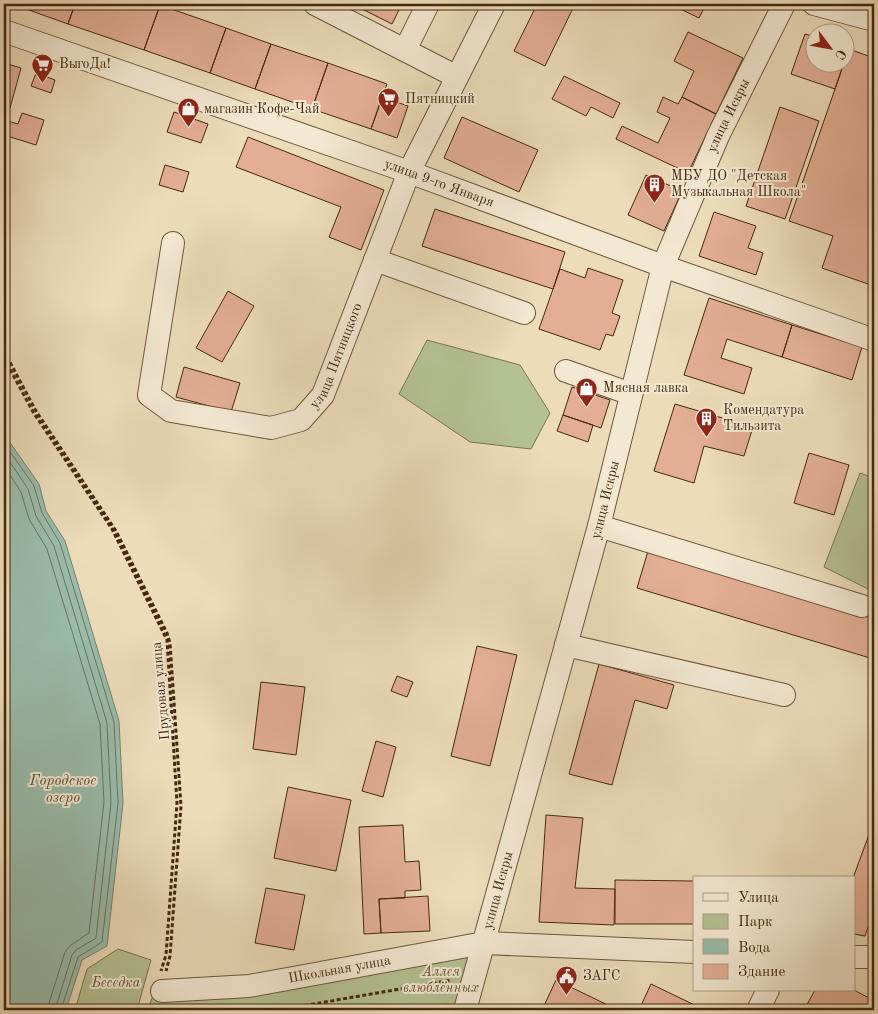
<svg xmlns="http://www.w3.org/2000/svg" width="878" height="1014" viewBox="0 0 878 1014" font-family="'Old Standard TT',serif">
<style>
.green{fill:#b4c192;stroke:#7c7550}
.water{fill:#99bcac;stroke:#77816d}
.lines{fill:none;stroke-linecap:round;stroke-linejoin:round}
.shore{stroke:#6e725d;stroke-width:1}
.building{fill:#e3ae94;stroke:#44290e}
.minor-casing{stroke:#6e5639;stroke-width:24}
.path{stroke:#44290e;stroke-width:3;stroke-dasharray:4 2.5;stroke-linecap:butt}
.minor{stroke:#f3e8d2;stroke-width:22}
.labels{text-anchor:middle;dominant-baseline:central;stroke-width:4;stroke-linejoin:round;paint-order:stroke}
.poi-label{font-size:14px;fill:#44290e;stroke:#f3e8d2;text-anchor:start}
.street-label{font-size:14px;fill:#44290e;stroke:#f3e8d2}
.park-label{font-size:14px;font-style:italic;fill:#604f2f;stroke:#f3e8d2}
.water-label{font-size:15px;font-style:italic;fill:#594e36;stroke:#f3e8d2}
</style>
<rect width="100%" height="100%" fill="#ecdcba"/>
<filter id="stains"><feTurbulence type="fractalNoise" baseFrequency=".004" numOctaves="4"/><feColorMatrix values="0 0 0 0 .2 0 0 0 0 .09 0 0 0 0 .02 0 0 0 .5 -.17"/></filter>
<radialGradient id="worn" r=".72"><stop offset=".6" stop-color="#630" stop-opacity="0"/><stop offset="1" stop-color="#630" stop-opacity=".3"/></radialGradient>
<path class="green" d="M427 340 520 365 550 413 531 449 470 442 399 394Z
M860 473 874 478V592L824 567Z
M484 943 465 1010H148L154 992Z
M118 949 151 960 137 1010H75L87 969Z"/>
<path class="water" d="M4 434 39 484 46 511 65 541 119 721 123 803 107 946 82 960 66 1010H4Z"/>
<g class="lines">
<path class="shore" d="M4 443 34 486 42 513 60 543 114 722 118 803 102 942 78 957 61 1010
M4 453 28 489 36 516 54 546 107 723 111 803 96 938 76 950 72 955 55 1010
M4 466 21 492 29 519 47 549 100 724 104 802 89 933 71 945 65 952 49 1003 48 1010"/>
</g>
<path class="building" d="M12 4H75L68 24Z
M75 4H155L160 5 144 50 68 24Z
M352 4H402L392 24Z
M537 4H575L545 66 514 51Z
M670 4H706L699 18Z
M160 5 226 28 210 73 144 50Z
M226 28 271 44 255 89 210 73Z
M688 32 743 58 716 114 682 97 694 71 674 61Z
M805 34 816 37V62H844L835 89 791 74Z
M271 44 328 63 312 109 255 89Z
M849 49 874 58V266L868 284 822 268 833 236 789 221Z
M4 63 21 68 10 108 4 106Z
M328 63 387 84 371 129 312 109Z
M36 73 55 80 51 93 31 86Z
M564 76 620 103 613 118 591 107 586 116 552 99Z
M382 97 408 106 397 138 371 129Z
M663 97 678 104 682 97 716 114 688 173 616 139 622 126 658 143 670 118 657 112Z
M780 107 819 121 785 219 746 206Z
M174 112 208 124 201 143 167 132Z
M22 113 44 120 36 145 4 135V120L18 124Z
M462 117 538 150 519 192 444 158Z
M248 137 384 190 361 250 329 237 341 207 236 167Z
M165 165 189 172 183 192 159 185Z
M646 175 682 191 664 231 628 215Z
M435 209 565 252 553 289 422 246Z
M714 212 756 226 748 248 763 253 756 275 699 256Z
M588 268 623 280 612 313 620 316 613 336 606 334 600 350 539 329 560 269 585 278Z
M228 291 254 306 222 362 196 348Z
M709 298 792 325 782 357 727 339 721 358 752 368 744 394 684 375Z
M792 325 862 347 852 380 782 357Z
M184 367 240 383 231 412 176 397Z
M572 387 610 400 601 428 563 415Z
M675 404 753 427 744 456 704 446 694 483 654 471Z
M563 415 593 425 588 442 557 431Z
M809 453 849 465 834 515 794 503Z
M648 551 874 619V645L870 658 637 588Z
M477 646 517 655 490 766 451 756Z
M599 664 674 685 667 709 635 700 612 785 569 774Z
M397 676 413 682 407 697 391 691Z
M261 682 305 687 296 755 253 749Z
M376 741 396 747 383 797 362 791Z
M288 787 351 800 336 871 274 858Z
M546 815 583 818 575 888 615 889 614 925 539 922Z
M874 821V910L865 936 854 934V878H853Z
M403 825 405 862 419 861 421 890 405 891V898L379 899 381 933 364 934 359 827Z
M615 880 694 881V924H615Z
M266 888 305 895 294 950 255 943Z
M428 896 430 931 381 933 379 899Z
M556 980 616 1009 615 1010H542Z
M651 984 705 1010H639Z
M815 990H854L873 1000 874 997V1010H804Z"/>
<g class="lines">
<defs>
<g id="minor">
<path d="M315 4 457 77"/>
<path d="M814 4 874 20"/>
<path id="s1" d="M4 31 409 172 663 266 874 340"/>
<path d="M405 50 428 4"/>
<path id="s2" d="M173 243 149 395 171 411 271 428 301 420 323 395 409 172 494 4"/>
<path d="M375 260 524 313"/>
<path d="M566 371 631 394"/>
<path d="M599 526 862 606"/>
<path d="M566 645 784 695"/>
<path d="M854 957H874"/>
<path id="s3" d="M162 991 249 986 484 943 694 952"/>
<path id="s4" d="M465 1010 599 526 663 266 718 136 784 4"/>
<path d="M758 1010 768 990"/>
</g>
</defs>
<use href="#minor" class="minor-casing"/>
<path class="path" d="M4 351 36 411 116 531 167 633 170 643 181 806 170 956 166 971
M4 358 33 412 112 529 167 640 177 803 166 955 161 971
M279 1010 452 980"/>
<use href="#minor" class="minor"/>
</g>
<defs>
<symbol id="supermarket-pin" viewBox="-11 -11 22 30"><path d="M0 17L-7.5 6A9.5 9.5 0 1 1 7.5 6Z" fill="#8f2418" stroke="#f3e8d2"/><path d="M-6-5.5h2.5l.6 2H6L4.5 2H-2.5L-4.4-4H-6ZM-1.5 3.2a1.3 1.3 0 1 0 .1 0ZM3 3.2a1.3 1.3 0 1 0 .1 0Z" fill="#fff"/></symbol>
<symbol id="shop-pin" viewBox="-11 -11 22 30"><path d="M0 17L-7.5 6A9.5 9.5 0 1 1 7.5 6Z" fill="#8f2418" stroke="#f3e8d2"/><path d="M-5-2.5h2.3a2.7 3.5 0 0 1 5.4 0H5L5.5 6h-11ZM-1.5-2.5h3a1.5 2.3 0 0 0-3 0Z" fill="#fff"/></symbol>
<symbol id="building-pin" viewBox="-11 -11 22 30"><path d="M0 17L-7.5 6A9.5 9.5 0 1 1 7.5 6Z" fill="#8f2418" stroke="#f3e8d2"/><path d="M-4-6H4V6H1V3H-1V6H-4ZM-2.5-4.3h1.7v1.8h-1.7ZM.8-4.3h1.7v1.8H.8ZM-2.5-1h1.7V.8h-1.7ZM.8-1h1.7V.8H.8Z" fill="#fff"/></symbol>
<symbol id="civic-pin" viewBox="-11 -11 22 30"><path d="M0 17L-7.5 6A9.5 9.5 0 1 1 7.5 6Z" fill="#8f2418" stroke="#f3e8d2"/><path d="M-.6-6.5H3V-4.5H.6V-3L4-1V1h2V6H-6V1h2V-1L-.6-3ZM-1.2 2.5V6h2.4V2.5Z" fill="#fff"/></symbol>
</defs>
<g fill-rule="evenodd">
<use href="#supermarket-pin" x="30" y="52" width="25" height="34"/>
<use href="#supermarket-pin" x="376" y="86" width="25" height="34"/>
<use href="#shop-pin" x="176" y="96" width="25" height="34"/>
<use href="#building-pin" x="642" y="172" width="25" height="34"/>
<use href="#shop-pin" x="574" y="376" width="25" height="34"/>
<use href="#building-pin" x="694" y="406" width="25" height="34"/>
<use href="#civic-pin" x="554" y="964" width="25" height="34"/>
</g>
<g class="labels">
<g class="poi-label">
<text x="59" y="64">ВыгоДа!</text>
<text x="405" y="99">Пятницкий</text>
<text x="204" y="109">магазин Кофе-Чай</text>
<text x="671" y="176">МБУ ДО "Детская<tspan x="671" dy="16">Музыкальная Школа"</tspan></text>
<text x="603" y="388">Мясная лавка</text>
<text x="723" y="410">Комендатура<tspan x="723" dy="16">Тильзита</tspan></text>
<text x="583" y="976">ЗАГС</text>
</g>
<g class="street-label">
<text stroke="none"><textPath href="#s4" startOffset="934">улица Искры</textPath></text>
<text stroke="none"><textPath href="#s1" startOffset="461">улица 9-го Января</textPath></text>
<text stroke="none"><textPath href="#s2" startOffset="388">улица Пятницкого</textPath></text>
<text stroke="none"><textPath href="#s4" startOffset="529">улица Искры</textPath></text>
<text transform="translate(161 691) rotate(-95)">Прудовая улица</text>
<text stroke="none"><textPath href="#s4" startOffset="124">улица Искры</textPath></text>
<text stroke="none"><textPath href="#s3" startOffset="179">Школьная улица</textPath></text>
</g>
<g class="park-label">
<text x="441" y="972">Аллея<tspan x="441" dy="16">влюблённых</tspan></text>
<text x="116" y="983">Беседка</text>
</g>
<g class="water-label">
<text x="63" y="781">Городское<tspan x="63" dy="17">озеро</tspan></text>
</g>
</g>
<rect width="878" height="1014" fill="none" stroke="#ecdcba" stroke-width="20"/>
<rect x="5" y="5" width="868" height="1004" fill="none" stroke="#44290e" stroke-width="2.5"/>
<rect x="10" y="10" width="858" height="994" fill="none" stroke="#44290e"/>
<rect x="693" y="876" width="162" height="115" fill="#f3e8d2" stroke="#ad9c84"/>
<rect x="703" y="893" width="25" height="8" fill="#f3e8d2" stroke="#ad9c84"/>
<text x="738" y="902" font-size="15" fill="#44290e">Улица</text>
<rect x="703" y="914" width="25" height="15" fill="#b4c192" stroke="#ad9c84"/>
<text x="738" y="926" font-size="15" fill="#44290e">Парк</text>
<rect x="703" y="939" width="25" height="15" fill="#99bcac" stroke="#ad9c84"/>
<text x="738" y="952" font-size="15" fill="#44290e">Вода</text>
<rect x="703" y="964" width="25" height="15" fill="#e3ae94" stroke="#ad9c84"/>
<text x="738" y="976" font-size="15" fill="#44290e">Здание</text>
<g transform="translate(830 48) rotate(122)"><circle r="24" fill="#f3e8d2" stroke="#ad9c84"/>
<path d="M0-4L9 19L0 12L-9 19Z" fill="#8f2418"/>
<text y="-8" font-size="14" font-weight="bold" text-anchor="middle" fill="#44290e">С</text>
</g>
<rect width="100%" height="100%" filter="url(#stains)"/>
<rect width="100%" height="100%" fill="url(#worn)"/>
</svg>
